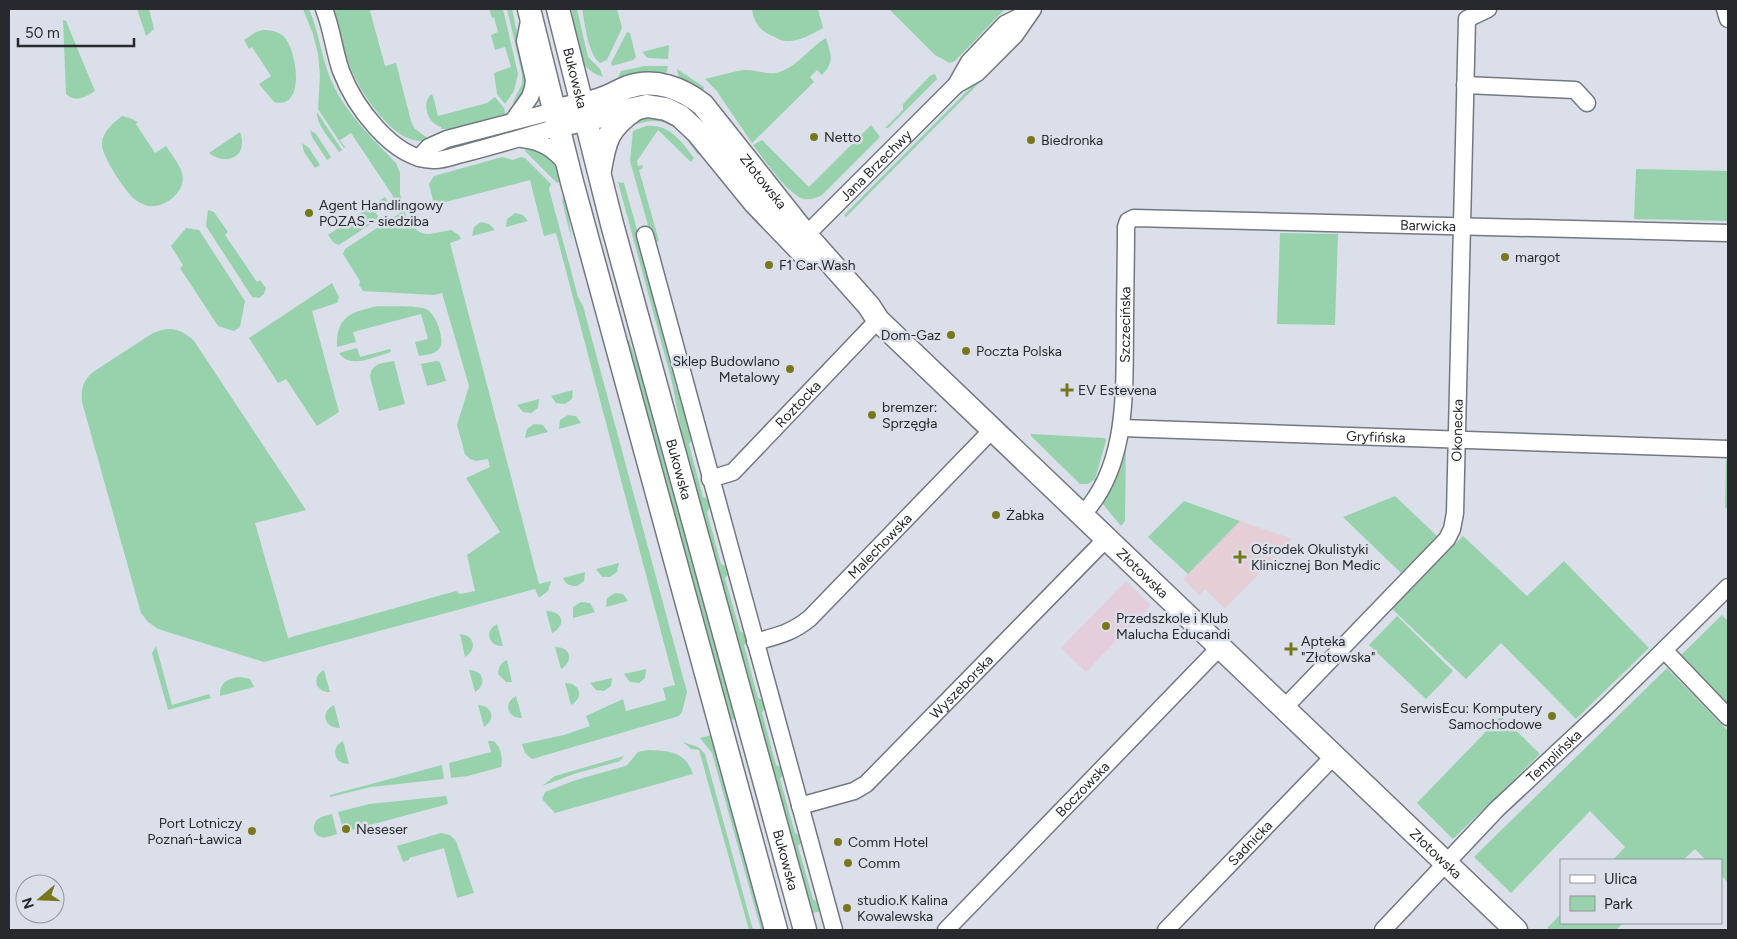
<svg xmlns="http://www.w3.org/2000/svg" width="1737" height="939" viewBox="0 0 1737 939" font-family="Figtree,sans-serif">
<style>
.education{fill:#e4cedb}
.medical{fill:#e6ced7}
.green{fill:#98d2ad}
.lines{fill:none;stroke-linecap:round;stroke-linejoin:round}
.street-casing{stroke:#737880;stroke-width:19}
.secondary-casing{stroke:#737880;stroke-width:25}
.street{stroke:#fff;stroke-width:16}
.secondary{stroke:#fff;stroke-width:22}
.poi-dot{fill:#79771d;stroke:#dadfe9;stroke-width:2}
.labels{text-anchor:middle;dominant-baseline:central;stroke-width:5;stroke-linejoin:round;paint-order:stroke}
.street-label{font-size:14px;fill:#27292c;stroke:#dadfe9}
.poi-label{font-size:14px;fill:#27292c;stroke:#dadfe9;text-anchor:start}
</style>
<rect width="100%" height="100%" fill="#dadfe9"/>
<path class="education" d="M1126 581 1151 605 1086 672 1061 648Z"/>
<path class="medical" d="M1240 521 1292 539 1225 609 1205 589 1199 595 1183 579Z"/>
<path class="green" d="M137 9H149L154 29 146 36Z
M303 9H309C318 30 321 53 329 75 343 111 370 136 396 163L400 173V194L406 217 410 216C417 242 431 233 451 230L459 235 461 239 450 243 539 584 551 581 548 591 539 598 535 589 264 662 158 629 148 622 141 613 82 402C81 388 83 381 93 372L153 333C171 326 180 328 194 341L306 510 255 523 288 638 456 591 460 594 475 591 467 555 500 532 466 478 490 467 488 459 476 461 470 459 465 454 457 425 469 386 442 293 434 295 363 291 359 285 360 281 343 254 345 249 400 213 396 207 390 211 389 209H384L379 201 385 197 391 207 394 206 391 202 393 196 351 133 340 140 345 147 344 148 318 109 320 75 318 54 313 34Z
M334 9H375L370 11 385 66 396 63 411 121 414 128 426 137V141C411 143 396 133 386 122 355 89 342 53 334 9Z
M486 9H503L518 74 514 91 505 104 497 94 494 73 511 67 505 47 495 50 491 35 498 32 494 17 492 18 489 9Z
M507 9H512L526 74C526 88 521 96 513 107V102L522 84V74Z
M572 9H577L588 57 600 69 603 77C573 68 575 35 572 9Z
M582 9H617L622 28 607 60 600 63C588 54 585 24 582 9Z
M752 9H818L823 28C812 34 799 42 786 41 783 41 778 39 775 37 761 32 754 24 752 9Z
M889 9H1005L955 61 950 63 935 55Z
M63 20 66 21 95 91C86 97 74 103 66 94Z
M263 30C269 30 276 31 282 35 297 46 307 111 274 102L259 84 271 76 252 47 249 49 244 40 256 32Z
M627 32 630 33 636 57 633 60 612 66 611 63Z
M826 38C831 55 835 61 822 75L817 70 810 77 814 82 752 143 716 90 705 79C718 76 731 72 744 70 757 69 769 77 782 71 800 64 810 47 826 38Z
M669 45 668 59 648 58 642 52Z
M645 66H668L667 71 664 75H630L618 78 621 71Z
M677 69 704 87 703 92 679 79Z
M986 72 988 74 846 217 844 215Z
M935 74 937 79 888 128H885L903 110V104L931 75Z
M431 94 433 96 438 116 487 103 495 97 504 108 506 115 454 129H441V127C428 123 421 105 431 94Z
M317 112 342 150 339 152C332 141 316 125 317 112Z
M122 116 130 118 138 122 136 124 155 153 166 146C171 154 179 163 182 173 187 191 166 208 148 206 145 205 140 203 137 201 127 195 100 154 102 143 103 131 113 123 122 116Z
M642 116 674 120 700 153 698 155C679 127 666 113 631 126Z
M871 125 880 137 822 195C817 198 811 200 804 199 789 196 763 158 753 145L762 140 809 187Z
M646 126C670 124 681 141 694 158L691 162 658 130 637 161 638 166 642 165 643 168 639 170 659 241 653 243 630 161 633 131Z
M310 130 316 134 331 157 327 160 312 137Z
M240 132C249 156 227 167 209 153Z
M302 143 309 148 320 165 315 168 304 152Z
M525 149C546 150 556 162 561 181L557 183 525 151Z
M502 157 513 160 521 157 525 158 551 184 549 189 578 297 583 306 687 692 682 712 679 716 532 759 525 753 522 744 564 735 590 726 586 716 623 699 626 711 666 700 663 688 675 685 556 233 544 236 530 180 434 205 429 184 434 176Z
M1636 169 1728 171V221L1634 219Z
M618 182 624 183 639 237 637 238 677 390 680 389 693 439 689 444 703 497 710 500 711 505 707 512 721 564 728 567 730 572 725 578 740 631 746 635 748 639 744 645 758 698 765 701 766 706 762 712 776 765 783 768 784 773 780 779 795 833 801 836 803 840 798 846 813 899 820 905 822 911 813 913 818 930H816L684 445 672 382Z
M566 197 572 241 562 201 563 198Z
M371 206 378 216 377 220 339 245 334 243 328 235Z
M208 210 214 212 228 232 225 235 257 282 260 280 266 288 264 294 259 298 252 297 206 226Z
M515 213 523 215 528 221 506 227 507 219Z
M481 222 489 224 495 230 472 236 474 227Z
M186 228 199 230 245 301 240 327 234 331 218 326 180 268 183 265 171 246Z
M1280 233 1338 234 1335 325 1277 324Z
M332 283 339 297 337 303 312 311 339 412 317 426 286 379 278 383 249 338Z
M378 306C389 307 416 305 426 309 436 313 447 343 438 350 434 354 425 355 419 356L415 342 428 339 421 314 353 332 356 342 337 347C336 316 351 312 378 306Z
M629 340 649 397 737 721 729 718 626 341Z
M357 348 360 357 390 349 391 352C376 356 350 370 339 353Z
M394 361 405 404 379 411 370 377C371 363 383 363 394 361Z
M436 361 440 362 446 381 427 386 421 364Z
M573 390 572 399 565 404 556 403 551 396Z
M539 399 538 408 531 413 523 412 517 405Z
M568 415 576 416 581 423 559 429 560 420Z
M534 424 543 425 548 432 525 438 527 429Z
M1031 434 1105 438 1106 441 1095 479 1088 484H1080L1031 436Z
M1126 440 1125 521 1121 526 1102 503Z
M1726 460H1728V510L1725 507Z
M1395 496 1437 536 1401 573 1343 517Z
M1184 501 1240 521 1188 574 1148 537Z
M1463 536 1527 596 1564 561 1649 648 1576 719 1501 643 1466 679 1392 609Z
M619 563 617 572 610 577H602L596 569Z
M585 572 584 581 577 586C570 586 566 585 563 578Z
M615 593 623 594 628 601 606 607 607 598Z
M581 602 590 603 595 612 573 618V607Z
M546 611C563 611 567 625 552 633Z
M1722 615 1728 621V705L1681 655Z
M1397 616 1453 671 1426 699 1369 645Z
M497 624 503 646C488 646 484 631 497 624Z
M460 634C474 635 478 649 465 657Z
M156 646 172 705 209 694 211 698 168 710 152 653Z
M555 647C571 647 574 661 561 669Z
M507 660 512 682H506L498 674C499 667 500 663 507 660Z
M1667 668 1728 731V883L1721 875V860H1706L1695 849 1683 860H1613L1625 847 1590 811 1511 893 1474 857Z
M646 669 645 678 639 683 630 682 624 674Z
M324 670 330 692C315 692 311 677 324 670Z
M469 670C484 670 487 685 475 692Z
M240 677 250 679 254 687 220 696C219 683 228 678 240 677Z
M612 678 611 686 604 691 596 690 590 683Z
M565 683C581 683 584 698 571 705Z
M516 696 522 718C507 718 503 703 516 696Z
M334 705 340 728C324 728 320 712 334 705Z
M478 705C493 706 496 720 484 727Z
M1501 716 1540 754 1453 839 1417 803Z
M711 735 713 736 766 930H761L712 753 700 738Z
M343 741 349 764C334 764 330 748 343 741Z
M488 741H493C501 746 503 758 501 767L468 776 451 778 449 763 491 752Z
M683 742 698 747 705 754 753 930H749L699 750 691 749Z
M648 750C670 751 685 751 693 774L555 813 542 799 545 792 576 780 622 767 627 765 638 752Z
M624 756 620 761 574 774 542 786 555 776Z
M442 765 444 779 371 787 330 797V795Z
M446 796 448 804 344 832 338 812 369 804Z
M332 814 337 834C328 837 320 841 314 831 313 818 321 817 332 814Z
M441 833 450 835 456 841 474 893 457 898 444 848 409 858V860L403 862 397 846Z
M1561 914V923H1623L1616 930H1550L1547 928Z"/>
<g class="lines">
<defs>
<g id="street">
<path d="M324 9C332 29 334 51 341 71 354 105 392 159 433 160 443 161 456 155 466 153 497 145 527 136 558 127"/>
<path d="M1725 9 1728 19"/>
<path d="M956 85 969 62 1005 24 1029 12"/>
<path d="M1465 85 1575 90 1587 103"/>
<path d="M513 121 530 97 533 88 534 80 525 41 529 21"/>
<path d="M522 139C542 141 554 149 566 164"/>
<path d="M419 158 429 147 447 139 554 111"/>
<path d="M645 235 834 930"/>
<path id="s1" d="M798 243 956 85 977 73 1015 35 1033 9"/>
<path id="s2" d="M1121 428 1728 449"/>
<path id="s3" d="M710 479 733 472 878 320"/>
<path id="s4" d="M1082 515C1129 466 1124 390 1125 327 1125 294 1126 260 1126 227L1128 221 1134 218 1728 233"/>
<path id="s5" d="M755 642C777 636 792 633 810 618L992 430"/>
<path d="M1664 650 1728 717"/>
<path id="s6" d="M1284 708 1447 539 1452 529 1455 513 1467 19 1488 9"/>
<path id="s7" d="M800 806 854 791 866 784 1106 539"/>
<path id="s8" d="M946 930 1220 647"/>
<path id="s9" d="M1166 930 1334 756"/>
<path id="s10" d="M1383 930 1497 809 1605 708 1728 587"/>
</g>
<g id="secondary">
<path d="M529 9 572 182 776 930"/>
<path id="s11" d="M558 9 612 224 805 930"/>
<path id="s12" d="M554 111C571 106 590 104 606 97 614 94 620 90 628 87 655 78 682 88 703 105L806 235 869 306 878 320 1516 930"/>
<path d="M570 123 647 106 666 109 680 116 698 133 755 203 805 255"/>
<path d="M600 170C605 140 608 128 634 110"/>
</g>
</defs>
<use href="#street" class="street-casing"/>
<use href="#secondary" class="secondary-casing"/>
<use href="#street" class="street"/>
<use href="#secondary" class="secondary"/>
</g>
<g class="poi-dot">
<circle cx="814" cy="137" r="5"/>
<circle cx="1031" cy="140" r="5"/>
<circle cx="309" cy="213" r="5"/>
<circle cx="1505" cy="257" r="5"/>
<circle cx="769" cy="265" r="5"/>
<circle cx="951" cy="335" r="5"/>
<circle cx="966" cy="351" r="5"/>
<circle cx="790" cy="369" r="5"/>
<path d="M1064.5 382.5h5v5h5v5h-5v5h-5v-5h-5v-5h5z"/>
<circle cx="872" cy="415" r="5"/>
<circle cx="996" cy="515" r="5"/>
<path d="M1237.5 549.5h5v5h5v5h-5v5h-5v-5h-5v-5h5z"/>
<circle cx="1106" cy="626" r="5"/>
<path d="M1288.5 641.5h5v5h5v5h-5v5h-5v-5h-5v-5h5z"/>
<circle cx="1552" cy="716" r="5"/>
<circle cx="346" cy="829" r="5"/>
<circle cx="252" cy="831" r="5"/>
<circle cx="838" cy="842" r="5"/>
<circle cx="848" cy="863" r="5"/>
<circle cx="847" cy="908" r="5"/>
</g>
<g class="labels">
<g class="street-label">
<text stroke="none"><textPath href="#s11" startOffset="71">Bukowska</textPath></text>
<text stroke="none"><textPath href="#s1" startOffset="110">Jana Brzechwy</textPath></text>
<text stroke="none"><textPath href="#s12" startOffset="256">Złotowska</textPath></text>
<text stroke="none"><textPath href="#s4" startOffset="605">Barwicka</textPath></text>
<text stroke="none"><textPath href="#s4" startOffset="200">Szczecińska</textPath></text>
<text stroke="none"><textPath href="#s3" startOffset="118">Roztocka</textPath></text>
<text stroke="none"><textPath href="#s6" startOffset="345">Okonecka</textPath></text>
<text stroke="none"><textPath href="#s2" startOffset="255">Gryfińska</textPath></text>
<text stroke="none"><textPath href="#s11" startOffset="476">Bukowska</textPath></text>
<text stroke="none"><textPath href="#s5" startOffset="161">Malechowska</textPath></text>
<text stroke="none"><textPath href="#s12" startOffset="802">Złotowska</textPath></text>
<text stroke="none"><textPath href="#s7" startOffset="206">Wyszeborska</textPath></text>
<text stroke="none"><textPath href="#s10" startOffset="244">Templińska</textPath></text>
<text stroke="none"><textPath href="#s8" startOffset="196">Boczowska</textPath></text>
<text stroke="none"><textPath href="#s9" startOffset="121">Sadnicka</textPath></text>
<text stroke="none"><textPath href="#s12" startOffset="1208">Złotowska</textPath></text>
<text stroke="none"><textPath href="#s11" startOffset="881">Bukowska</textPath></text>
</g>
<g class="poi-label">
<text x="824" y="137">Netto</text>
<text x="1041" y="140">Biedronka</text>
<text x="319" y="205">Agent Handlingowy<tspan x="319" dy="16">POZAS - siedziba</tspan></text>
<text x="1515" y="257">margot</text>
<text x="779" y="265">F1 Car Wash</text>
<text x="941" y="335" text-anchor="end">Dom-Gaz</text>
<text x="976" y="351">Poczta Polska</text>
<text x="780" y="361" text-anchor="end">Sklep Budowlano<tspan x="780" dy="16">Metalowy</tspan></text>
<text x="1078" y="390">EV Estevena</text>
<text x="882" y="407">bremzer:<tspan x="882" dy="16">Sprzęgła</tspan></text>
<text x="1006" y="515">Żabka</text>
<text x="1251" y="549">Ośrodek Okulistyki<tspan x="1251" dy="16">Klinicznej Bon Medic</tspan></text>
<text x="1116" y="618">Przedszkole i Klub<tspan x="1116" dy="16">Malucha Educandi</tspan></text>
<text x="1301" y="641">Apteka<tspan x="1301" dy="16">"Złotowska"</tspan></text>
<text x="1542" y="708" text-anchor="end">SerwisEcu: Komputery<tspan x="1542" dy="16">Samochodowe</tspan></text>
<text x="242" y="823" text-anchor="end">Port Lotniczy<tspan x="242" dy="16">Poznań-Ławica</tspan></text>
<text x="356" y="829">Neseser</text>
<text x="848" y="842">Comm Hotel</text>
<text x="858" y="863">Comm</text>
<text x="857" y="900">studio.K Kalina<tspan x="857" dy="16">Kowalewska</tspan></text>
</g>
</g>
<rect width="1737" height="939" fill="none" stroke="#27292c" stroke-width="20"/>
<rect x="1560" y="859" width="162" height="65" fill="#dadfe9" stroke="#92969d"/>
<rect x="1570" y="875" width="25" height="8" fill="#ffffff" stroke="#92969d"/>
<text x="1604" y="884" font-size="15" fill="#27292c">Ulica</text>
<rect x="1570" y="896" width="25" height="15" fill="#98d2ad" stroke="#92969d"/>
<text x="1604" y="909" font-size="15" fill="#27292c">Park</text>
<g transform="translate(40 899) rotate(251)"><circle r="24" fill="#dadfe9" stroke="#92969d"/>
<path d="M0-4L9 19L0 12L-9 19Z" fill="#79771d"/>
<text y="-8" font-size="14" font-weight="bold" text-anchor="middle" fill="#27292c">N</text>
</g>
<path d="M18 38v8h116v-8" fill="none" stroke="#27292c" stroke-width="2.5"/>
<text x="25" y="38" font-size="15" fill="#27292c" stroke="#dadfe9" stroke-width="4" paint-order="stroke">50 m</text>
</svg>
